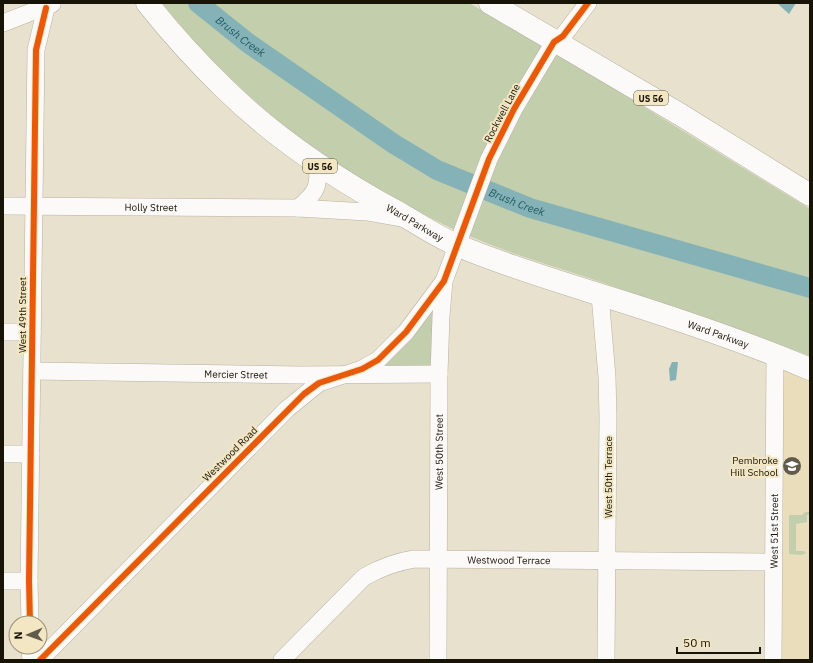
<svg xmlns="http://www.w3.org/2000/svg" width="813" height="663" viewBox="0 0 813 663" font-family="'IBM Plex Sans',sans-serif">
<style>
.built{fill:#e9ddbc}
.green{fill:#c3cead}
.water{fill:#84b2b6}
.lines{fill:none;stroke-linecap:round;stroke-linejoin:round}
.river{stroke:#84b2b6;stroke-width:20}
.minor-casing{stroke:#b6b1a2;stroke-width:18}
.highway-casing{stroke:#b6b1a2;stroke-width:23}
.minor{stroke:#fcfaf8;stroke-width:17}
.highway{stroke:#fcfaf8;stroke-width:22}
.cycleway-casing{stroke:#f3e6c2;stroke-width:8}
.cycleway{stroke:#e8590c;stroke-width:6}
.labels{text-anchor:middle;dominant-baseline:central;stroke-width:4;stroke-linejoin:round;paint-order:stroke}
.shield{fill:#f3e6c2;stroke:#5a523f;stroke-width:1}
.shield-label{font-size:9px;font-weight:bold;fill:#181307}
.street-label{font-size:10px;fill:#181307;stroke:#f3e6c2}
.poi-label{font-size:10px;fill:#181307;stroke:#f3e6c2;text-anchor:end}
.water-label{font-size:11px;font-style:italic;fill:#1f5964;stroke:#f3e6c2}
</style>
<rect width="100%" height="100%" fill="#e8e1cd"/>
<path class="built" d="M780 365 810 376V660H771Z"/>
<path class="green" d="M162 3H469L538 42 810 209V356C737 328 663 304 589 278 552 266 515 255 479 240 356 189 245 108 162 3Z
M431 309H434L433 367 390 368 385 365V360Z
M805 512H810V515H807V522L796 524V551H804L806 553 802 555 789 554V515H802Z"/>
<path class="water" d="M777 3H796L789 14Z
M672 362H678L676 380 670 381 669 369Z"/>
<g class="lines">
<path class="river" id="s1" d="M198 3 248 43 394 144 437 170 530 208 810 288"/>
<defs>
<g id="minor">
<path d="M3 23 52 4"/>
<path id="s2" d="M3 206 298 208 367 212 401 218"/>
<path d="M298 208C316 193 320 187 317 163"/>
<path d="M600 295 607 377 608 417 606 660"/>
<path d="M3 332H32"/>
<path id="s3" d="M32 371 299 375 439 374"/>
<path d="M3 454H31"/>
<path d="M3 581H29"/>
<path d="M30 623 29 581 36 50 46 8"/>
<path d="M30 647 31 660"/>
<path d="M40 660 287 409 319 383 362 369 378 360 406 332 444 281"/>
<path id="s4" d="M282 660 364 577C380 568 395 562 414 559L773 562"/>
<path id="s5" d="M438 660 439 374 441 316 444 281 489 159 514 109 554 42 563 36 588 3"/>
<path id="s6" d="M773 660 775 354"/>
</g>
<g id="highway">
<path id="s7" d="M147 3C171 33 197 62 225 89 277 140 338 180 401 214 420 225 439 238 459 246 504 265 551 279 598 294 669 316 741 340 810 369"/>
<path d="M490 3 681 115 810 195"/>
</g>
</defs>
<use href="#minor" class="minor-casing"/>
<use href="#highway" class="highway-casing"/>
<use href="#minor" class="minor"/>
<use href="#highway" class="highway"/>
<defs>
<path id="cycleway" d="M30 623 29 581 36 50 46 8
M40 660 304 394 319 383 362 369 378 360 406 332 444 281 489 159 514 109 554 42 563 36 588 3"/>
</defs>
<use href="#cycleway" class="cycleway-casing"/>
<use href="#cycleway" class="cycleway"/>
</g>
<defs>
<symbol id="school-disc" viewBox="-11 -11 22 22"><circle r="9.5" fill="#615b4c" stroke="#f3e6c2"/><path d="M0-5L7-2L0 1L-7-2ZM-4 1L0 2.5L4 1V4Q0 6-4 4Z" fill="#fff"/></symbol>
</defs>
<g fill-rule="evenodd">
<use href="#school-disc" x="781" y="455" width="22" height="22"/>
</g>
<g class="labels">
<g class="shield">
<rect x="634" y="91" width="34" height="14" rx="3"/>
<rect x="303" y="159" width="34" height="14" rx="3"/>
</g>
<g class="shield-label">
<text x="651" y="98">US 56</text>
<text x="320" y="166">US 56</text>
</g>
<g class="street-label">
<text transform="translate(502 113) rotate(-62)">Rockwell Lane</text>
<text stroke="none"><textPath href="#s2" startOffset="148">Holly Street</textPath></text>
<text stroke="none"><textPath href="#s7" startOffset="349">Ward Parkway</textPath></text>
<text transform="translate(22 315) rotate(-90)">West 49th Street</text>
<text stroke="none"><textPath href="#s7" startOffset="673">Ward Parkway</textPath></text>
<text stroke="none"><textPath href="#s3" startOffset="204">Mercier Street</textPath></text>
<text stroke="none"><textPath href="#s5" startOffset="208">West 50th Street</textPath></text>
<text transform="translate(230 454) rotate(-45)">Westwood Road</text>
<text transform="translate(608 477) rotate(-90)">West 50th Terrace</text>
<text stroke="none"><textPath href="#s6" startOffset="129">West 51st Street</textPath></text>
<text stroke="none"><textPath href="#s4" startOffset="265">Westwood Terrace</textPath></text>
</g>
<g class="poi-label">
<text x="778" y="460">Pembroke<tspan x="778" dy="12">Hill School</tspan></text>
</g>
<g class="water-label">
<text stroke="none"><textPath href="#s1" startOffset="54">Brush Creek</textPath></text>
<text stroke="none"><textPath href="#s1" startOffset="378">Brush Creek</textPath></text>
</g>
</g>
<rect width="813" height="663" fill="none" stroke="#181307" stroke-width="8"/>
<g transform="translate(28 635) rotate(268)"><circle r="19" fill="#f3e6c2" stroke="#9b9277"/>
<path d="M0-3L7 15L0 10L-7 15Z" fill="#615b4c"/>
<text y="-6" font-size="11" font-weight="bold" text-anchor="middle" fill="#181307">N</text>
</g>
<path d="M677 647v6h83v-6" fill="none" stroke="#181307" stroke-width="2"/>
<text x="683" y="647" font-size="12" fill="#181307" stroke="#f3e6c2" stroke-width="3" paint-order="stroke">50 m</text>
</svg>
